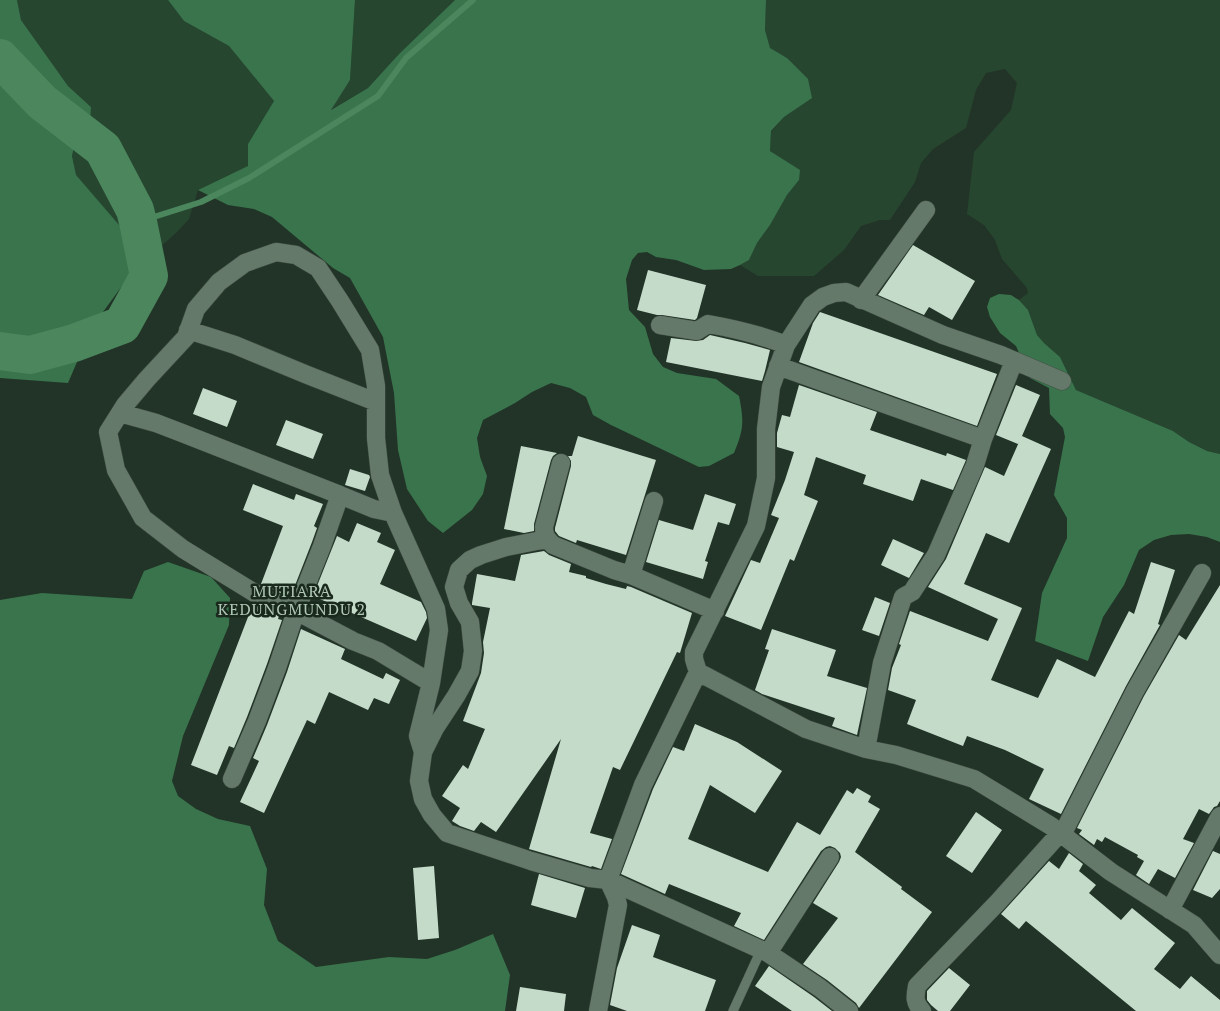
<svg xmlns="http://www.w3.org/2000/svg" width="1220" height="1011" viewBox="0 0 1220 1011" font-family="'PT Serif',serif">
<style>
.green{fill:#274630}
.forest{fill:#39744c}
.lines{fill:none;stroke-linecap:round;stroke-linejoin:round}
.stream{stroke:#4b865d;stroke-width:6}
.river{stroke:#4b865d;stroke-width:38}
.building{fill:#c5dbca}
.service-casing{stroke:#425146;stroke-width:10}
.minor-casing{stroke:#425146;stroke-width:19}
.service{stroke:#65796a;stroke-width:9}
.minor{stroke:#65796a;stroke-width:18}
.labels{text-anchor:middle;dominant-baseline:central;stroke-width:5;stroke-linejoin:round;paint-order:stroke}
.neighbourhood-label{font-size:16px;letter-spacing:1px;fill:#b1c7b6;stroke:#192a1d}
</style>
<rect width="100%" height="100%" fill="#223427"/>
<path class="green" d="M17 0H168L184 21 229 46 274 101 248 144 249 166 198 190 189 219 176 233 133 271 126 233 76 176 72 156 75 142 90 125 91 107 68 86 21 20Z
M355 0H455L399 54 368 88 330 110 350 80Z
M766 0H1220V454L1207 451 1189 442 1173 431 1076 390 1060 357 1044 343 1037 335 1028 310 1019 300 1028 293 1027 288 1002 259 995 240 984 225 967 214 974 152 1011 110 1017 83 1005 69 986 73 976 90 966 128 933 149 921 163 915 182 890 220H880L861 226 844 250 814 276H758L740 265 749 260 757 243 770 225 787 195 799 180V170L770 151 771 132 784 117 811 98 787 58 770 49 765 30Z"/>
<path class="forest" d="M0 0H17L21 20 68 86 91 107 90 125 75 142 72 156 76 175 126 233 133 271 92 327 68 383 0 378Z
M168 0H355L350 80 331 110 368 88 399 54 455 0H766L765 30 770 48 787 58 808 79 812 98 784 117 771 131 770 151 800 170 799 180 787 195 770 225 757 243 749 260 740 265 731 269 704 270 676 260 656 257 647 252 638 253 632 260 626 279 629 310 645 327 653 354 663 367 677 373 716 379 739 396C744 421 744 429 734 453L709 466 699 467 611 425 593 415 586 397 570 388 551 383 532 392 515 403 483 420 477 438 480 457 487 476 483 494 472 510 443 533 428 521 407 489 398 450 394 393 383 337 350 278 333 268 272 217 254 209 228 205 198 190 248 166V144L274 101 229 46 184 21Z
M999 294 1011 295 1019 300 1028 310 1037 335 1044 343 1060 357 1076 390 1173 431 1189 442 1207 451 1220 454V542L1207 537 1189 534 1171 535 1154 540 1139 550 1124 585 1103 617 1088 661 1035 641 1042 593 1067 538V518L1054 495 1065 437 1063 428 1050 414 1049 388 1030 378 1016 346 1000 333 990 317 987 307 990 298Z
M168 562 211 577 230 598 229 625 183 736 172 781 178 796 196 809 218 819 250 826 267 869 264 905 278 941 316 967 389 957 427 959 455 950 493 934 510 975 505 1011H0V600L42 593 132 599 144 571Z"/>
<g class="lines">
<path class="stream" d="M138 222 201 202 249 178 378 96 406 58 473 0"/>
<path class="river" d="M0 58 42 102 103 149 135 210 138 222 149 276 122 325 74 343 30 355 0 351"/>
</g>
<path class="building" d="M913 245 975 281 952 320 929 307 924 315 878 295Z
M648 270 706 285 697 318 695 320 662 315H657L637 310Z
M820 312 997 374 977 426 799 362 813 323Z
M710 335 745 343 770 350 765 371 762 381 666 362 671 338 696 341 703 340Z
M799 385 877 412 870 430 946 456 947 453 966 460 953 490 921 479 913 501 863 484 866 475 816 457 804 495 818 501 794 561 790 559 761 630 725 616 751 560 760 563 779 518 771 515 785 480 794 452 777 447V433L782 415 790 417Z
M1016 385 1040 395 1022 436 1051 449 1009 543 986 533 964 584 1022 608 991 680 1038 698 1057 659 1095 677 1129 611 1134 614 1151 562 1175 570 1158 624 1160 625 1126 686 1061 814 1029 799 1044 769 1005 750 967 736 963 746 907 724 916 700 888 690 892 668 901 645 899 644 910 611 988 641 998 619 928 587 946 559 985 467 1004 476 1019 442 1018 444 996 435Z
M203 388 237 401 227 427 193 414Z
M286 420 323 434 313 459 276 445Z
M578 436 656 460 626 555 577 540 576 543 559 536 555 531V528L571 466V461L568 456H572Z
M521 446 557 453 553 456 551 460 534 524V531L524 533 504 529Z
M350 469 369 475 370 477 365 491 345 485Z
M253 484 294 500 296 494 323 504 314 526 317 528 312 542 294 588 291 587 287 596 261 584 283 526 243 510Z
M705 494 736 504 729 525 718 522 705 561 708 562 703 579 646 562 659 520 693 530Z
M357 523 381 533 377 542 395 550 380 584 421 602 426 612 427 618 416 641 313 596 337 536 349 542Z
M893 539 924 553 909 578 881 565Z
M544 551 549 555 571 564 569 572 586 576V578L606 584 626 589 627 586 631 587 692 613 680 653 677 652 620 770 613 767 590 833 612 839 601 869 592 866 591 867 529 849 561 739 496 832 481 822 474 831 460 826 452 821 460 808 442 796 463 765 468 769 485 729 463 721 481 673 484 653 483 642 490 608 472 605V603L477 574 515 581 521 555Z
M1220 585V801L1217 806 1214 807 1209 814 1199 809 1183 839 1194 843 1175 878 1158 869 1149 884 1136 875 1144 861 1137 857 1138 855 1105 837 1102 842 1097 839 1094 845 1079 834 1082 830 1077 828 1144 696 1179 635 1186 640Z
M875 597 890 603 879 636 862 630Z
M253 604 279 616 278 619 282 620 267 664 247 717 234 748 229 746 217 775 191 765Z
M301 629 345 649 341 659 383 679 386 673 400 680 389 704 374 698 368 710 329 692 315 724 307 720 264 813 240 802 259 761 253 758 267 725 287 672Z
M772 629 836 650 827 676 867 688 857 735 832 726 835 718 762 694 755 690 769 650 765 649Z
M695 724 737 742 782 771 755 813 710 785 688 839 768 872 797 822 820 835 847 790 853 794 857 788 871 796 868 802 880 809 855 852 902 887 901 889 932 912 859 1008 856 1003 827 980 803 964 838 918 813 903 839 862 841 857 840 853 835 848 830 846 826 847 821 851 764 940 734 926 741 913 669 884 665 894 621 874 653 789 673 747 684 751Z
M976 812 1002 830 972 873 946 856Z
M1213 851 1220 854V889L1212 898 1193 890Z
M1069 853 1083 864 1079 871 1096 885 1089 893 1121 920 1132 908 1175 943 1154 969 1180 989 1191 976 1220 1000V1011H1136L1026 921 1019 929 1001 914 1049 861 1059 869Z
M434 866 439 938 418 940 413 868Z
M539 874 585 888 576 918 531 905Z
M632 925 660 935 653 957 716 980 705 1011H627L610 1005 617 968Z
M769 966 814 997 832 1011H792L755 986Z
M949 968 970 985 950 1011H938L931 1005 927 1000V991Z
M520 987 566 994 564 1011H516Z"/>
<g class="lines">
<defs>
<path id="service" d="M733 1011 761 950"/>
<path id="minor" d="M861 300 926 210
M660 325 697 331 708 324C737 329 758 334 786 345
M188 330 235 345 305 374 376 402
M778 366 983 439 975 465 936 555 912 592 903 597 882 663 866 749
M120 413 156 423 182 433 340 495
M983 439 1014 361
M561 463 544 527C544 536 547 539 553 545L614 570 631 575 715 611
M547 539 506 547 481 555 470 560 459 570 454 587 459 603 470 622 473 651 470 671 456 696 435 728 423 752 419 781 423 799 432 815 447 833 531 861 590 878 608 880 768 953 820 988 849 1011
M631 575 654 501
M698 672 806 729 866 749 896 755 974 779 1051 826 1111 872 1194 925 1220 955
M423 752 418 736 431 683 439 630 436 609 393 513 380 475 376 438V386L370 350 340 301 318 268 296 255 276 252 245 263 219 282 196 309 186 337 147 379 125 405 108 432 116 470 143 518 183 549 258 595 296 611 353 641 378 651 431 683
M232 779 257 721 277 668 296 611 322 546 340 495 374 509 393 513
M1062 835 1135 691 1202 573
M1170 910 1220 816
M768 953 830 857
M598 1011 618 905 616 897 608 880 643 785 698 672 694 659V652L756 526 766 478V429L771 387 786 345 812 305 823 297 834 293 846 292 943 335 1001 355 1062 381
M922 1011C914 1002 915 997 917 986L998 902 1060 833"/>
</defs>
<use href="#service" class="service-casing"/>
<use href="#minor" class="minor-casing"/>
<use href="#service" class="service"/>
<use href="#minor" class="minor"/>
</g>
<g class="labels">
<g class="neighbourhood-label">
<text x="292" y="591">MUTIARA<tspan x="292" dy="18">KEDUNGMUNDU 2</tspan></text>
</g>
</g>
</svg>
